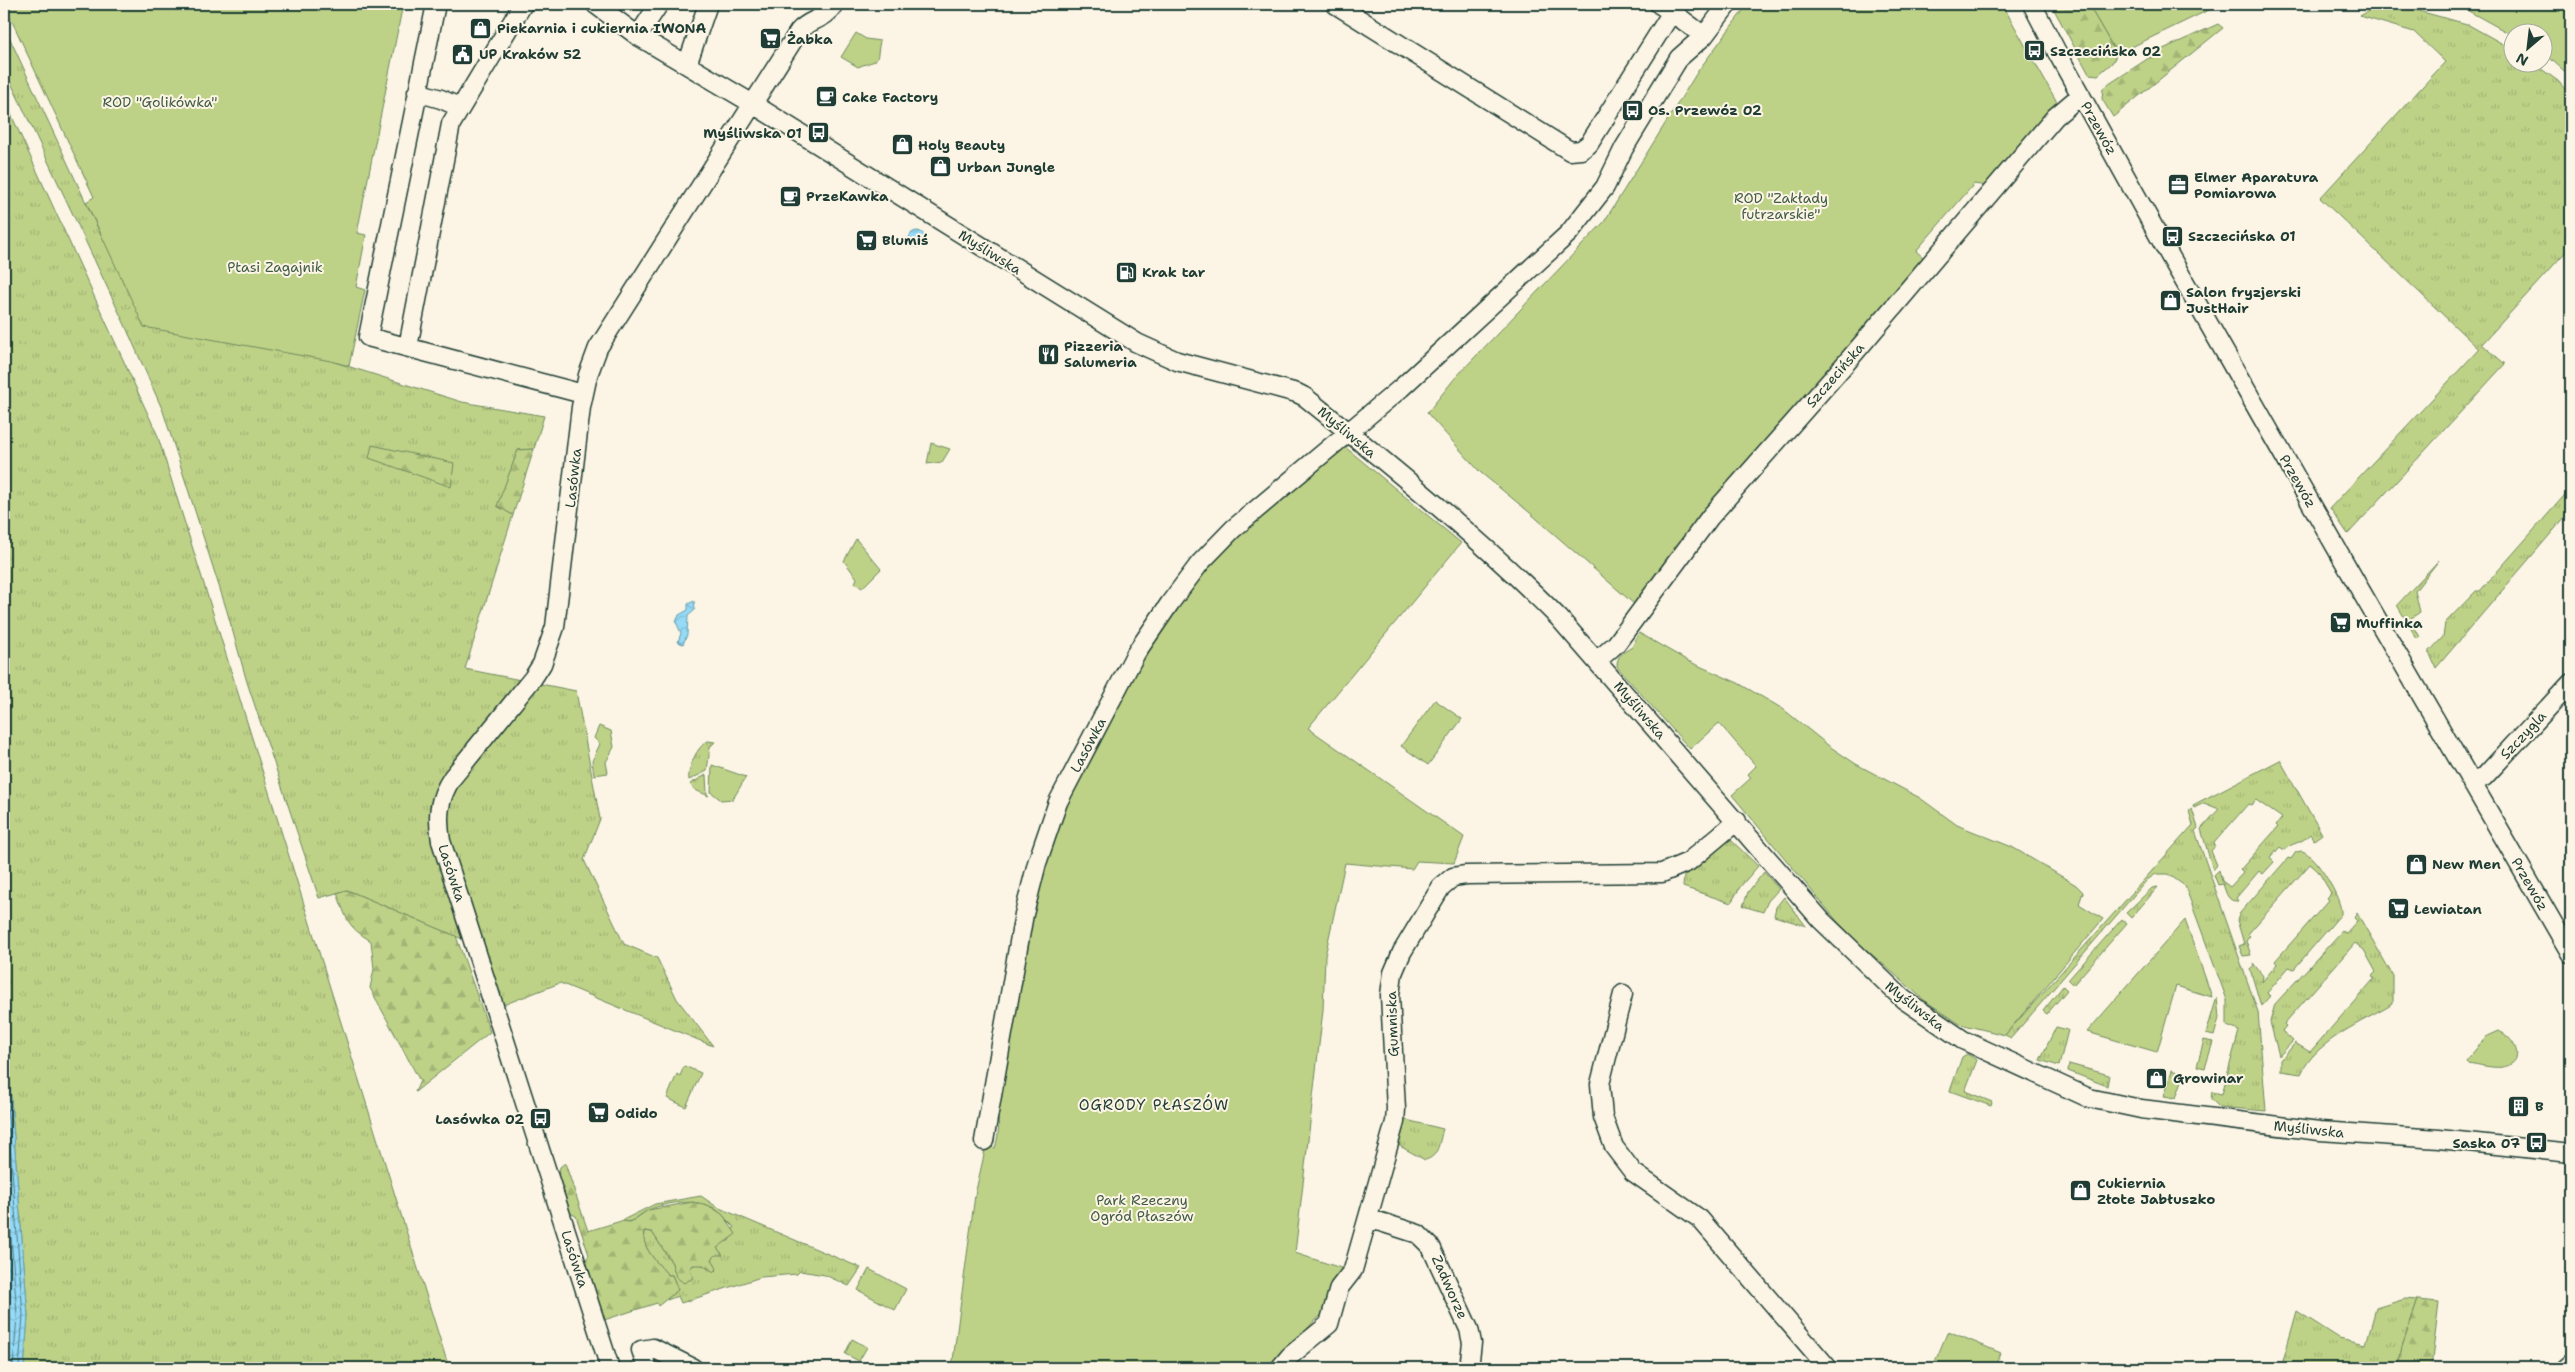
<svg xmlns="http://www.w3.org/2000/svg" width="2575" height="1372" viewBox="0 0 2575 1372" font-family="'Shantell Sans',sans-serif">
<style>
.grass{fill:url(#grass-tufts);stroke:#6e885e}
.forest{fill:url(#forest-firs);stroke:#6e885e}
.green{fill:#bed287;stroke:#6e885e}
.water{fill:url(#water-waves);stroke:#669ba9}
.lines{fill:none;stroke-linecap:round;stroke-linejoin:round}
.shore{stroke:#4e7c82;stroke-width:1}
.minor-casing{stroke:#1f3d34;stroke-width:21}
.minor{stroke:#fcf5e5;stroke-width:18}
.labels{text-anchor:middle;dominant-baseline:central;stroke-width:4;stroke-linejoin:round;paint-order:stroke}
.poi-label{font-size:14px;font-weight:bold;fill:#1f3d34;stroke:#fcf5e5;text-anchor:start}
.park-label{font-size:14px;fill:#3f5b45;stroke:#fcf5e5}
.street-label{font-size:14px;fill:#1f3d34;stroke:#fcf5e5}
.neighbourhood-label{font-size:15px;letter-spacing:1px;fill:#1f3d34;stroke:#fcf5e5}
</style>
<defs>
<pattern id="grass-tufts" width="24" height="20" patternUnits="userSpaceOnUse" patternTransform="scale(1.25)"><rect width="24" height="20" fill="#bed287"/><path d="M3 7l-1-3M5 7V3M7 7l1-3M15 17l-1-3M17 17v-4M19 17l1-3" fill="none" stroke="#a3b575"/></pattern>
<pattern id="forest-firs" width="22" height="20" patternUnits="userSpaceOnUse" patternTransform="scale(1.25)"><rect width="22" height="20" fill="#bed287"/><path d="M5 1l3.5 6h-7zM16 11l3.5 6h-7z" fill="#a3b575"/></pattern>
<pattern id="water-waves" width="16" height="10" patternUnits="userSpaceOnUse" patternTransform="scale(1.25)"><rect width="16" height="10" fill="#95daf7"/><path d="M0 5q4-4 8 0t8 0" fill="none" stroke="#80bcd4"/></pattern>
</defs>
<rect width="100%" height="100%" fill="#fcf5e5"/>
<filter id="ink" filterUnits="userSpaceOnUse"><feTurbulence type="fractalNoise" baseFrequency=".02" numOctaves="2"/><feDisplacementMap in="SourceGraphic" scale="10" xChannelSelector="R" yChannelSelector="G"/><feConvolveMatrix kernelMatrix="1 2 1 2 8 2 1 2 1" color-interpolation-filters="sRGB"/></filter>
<g filter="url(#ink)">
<path class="grass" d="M2375 7 2415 10 2467 24 2512 49V62L2533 63 2558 81 2571 96V246L2482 344 2505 364 2348 534 2330 508 2479 349 2320 198 2445 62 2414 32 2360 16Z
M4 26 101 235 331 361 462 402 544 416 534 449 518 450 498 506 513 515 465 669 576 691 600 819 584 860 624 944 657 958 677 999 713 1046 560 983 503 1005 481 947 347 890 319 898 247 682 227 611 163 411 125 325 4 68Z
M4 99 157 434 449 1368H24L28 1316 4 1010Z
M2571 488V510L2436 668 2429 652 2443 637 2445 623 2476 591H2480Z
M2439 560 2415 591 2420 612 2410 619 2420 637 2417 639 2397 605Z
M708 741 715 742 710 747 707 771 689 780C687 769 697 746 708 741Z
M2280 760 2322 834 2314 840 2310 834C2300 845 2294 841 2284 850L2280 847 2270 858 2274 862 2263 874 2259 871 2236 898 2238 901C2227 902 2226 892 2223 884L2218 885 2214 875 2219 870 2222 881 2230 887 2243 873 2240 870 2278 827 2276 825 2282 818 2256 800 2251 805 2248 804 2214 843 2215 846 2211 851 2217 865 2213 870 2201 829 2219 809 2204 803 2194 808 2193 805Z
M706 775 707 794 709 796 695 790 690 784Z
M2192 809 2198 828 2195 831 2258 1012 2266 1111 2219 1107 2211 1099 2212 1092 2222 1094 2239 1031 2227 1026V1000L2185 886 2168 874H2156L2147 880 2011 1038 2005 1035 2193 825 2189 811Z
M1730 839 1758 866 1740 887 1731 903 1683 887 1684 875 1696 869Z
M2302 851C2315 854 2343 900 2341 914L2294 969 2289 967 2267 993 2270 996 2261 1006 2250 969 2254 965 2253 963 2263 976 2262 982 2277 964 2275 961 2329 900 2327 898 2331 893 2318 871 2310 864 2248 934 2250 936 2246 941 2251 955 2243 956 2239 946 2244 944 2237 920 2240 913 2288 858 2291 859 2296 852Z
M1764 872 1779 889 1768 901 1763 912 1743 906 1748 892Z
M2158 887 2131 918 2126 913 2152 888Z
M1784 897 1806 926 1774 916 1776 907Z
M2357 913 2393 976V1004C2363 1022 2316 1040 2301 1074L2281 1071V1060L2295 1043 2310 1052 2374 979 2372 976 2376 972 2364 950 2355 943 2284 1024 2286 1026 2282 1031 2293 1041 2279 1056 2270 1022 2275 1004 2342 931 2346 933 2357 921 2354 918Z
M2122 919 2127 923 2073 985 2068 980Z
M2063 986 2067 990 2047 1014 2043 1011Z
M2217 997 2219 1018 2214 1036 2206 1034Z
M2056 1027 2068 1030 2059 1066 2040 1060Z
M2204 1040 2213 1042 2205 1068 2197 1066Z
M1967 1054 1977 1060 1965 1091 1992 1102 1991 1106 1950 1091 1962 1057Z
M2069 1064 2109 1075 2107 1086 2068 1071Z
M2172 1070 2184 1075 2176 1098 2164 1096Z
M1402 1119 1443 1129C1439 1142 1439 1157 1425 1160L1398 1145 1396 1139Z
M701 1196 717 1207 861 1268 849 1286 825 1275 800 1271 797 1274 761 1277 681 1303 678 1296 667 1300 671 1294 678 1290 672 1275H668C657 1262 641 1248 644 1231L652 1232 672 1263 674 1271 690 1269 693 1265 700 1264 707 1268 716 1269 712 1259 716 1254H722L717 1248 722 1242 729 1241 734 1227C727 1221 722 1213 714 1208 697 1198 662 1202 645 1212 636 1217 632 1224 621 1221L655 1204Z
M2405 1299 2418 1300 2402 1347 2398 1368H2281L2297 1311 2339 1338 2366 1344 2376 1308Z"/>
<path class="forest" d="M2051 4H2088L2117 54 2112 63 2098 75 2089 74Z
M2218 24 2223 28 2113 117 2102 99 2103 88 2161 50Z
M372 445 454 463 451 487 369 458Z
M534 449 513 515 497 506 518 450Z
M347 890 456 936 490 1032 415 1092 420 1081 370 988 374 969 371 941C346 926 347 919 337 893Z
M565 1163 588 1231 621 1221 631 1222 648 1210 693 1202 713 1208 723 1215 736 1234 717 1248 723 1255H716L712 1259 717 1269 714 1272 703 1265H693L690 1269 693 1278 684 1283 676 1277 672 1263 652 1232 644 1231C641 1248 657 1262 668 1275H672L678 1290 658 1306 657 1303 604 1320 585 1262 589 1255 576 1216 570 1213 558 1177 560 1167Z
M2418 1300 2439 1302 2431 1368H2398L2402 1347Z"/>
<path class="green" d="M4 4H403L357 233 366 235 356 287 365 290 349 366 331 361 144 327 86 202 94 197Z
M1748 4H2002L2058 104 1987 186 1974 184 1916 251 1925 259 1725 486 1634 604 1529 512 1480 472 1427 413 1455 378 1604 222 1698 71Z
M2088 4H2221L2117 54Z
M2441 4H2571V77L2543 52 2542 32H2512V35L2463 8Z
M856 33 866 39 880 41C875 67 882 57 858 67L841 57Z
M1339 442 1461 543 1308 728 1464 837 1454 863 1417 861 1412 869 1345 863 1325 956 1323 1010 1295 1253 1347 1270 1324 1314 1315 1320 1273 1368H952L975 1195 986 1146 995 1148C1000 1132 999 1121 996 1105L1038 863 1137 654 1213 553Z
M931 443 950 449 942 462 927 464Z
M856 539 881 569 862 588 855 583 857 578 844 561Z
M1639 633 1688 661 1738 683 1783 709 1829 746 1856 764 1920 798 1957 825 2012 847 2076 885 2083 892 2079 904 2103 919 2005 1035 1960 1024 1924 1000 1861 945 1837 921 1732 795 1751 778 1748 774 1756 766 1719 723 1690 749 1617 667C1617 654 1623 653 1632 647Z
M1435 700 1462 719 1428 765 1401 746Z
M599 726 611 731 614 747 606 762 608 773 594 775 592 761 600 744 594 738Z
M712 765 746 777 733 799 721 800 711 792Z
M2185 920 2212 997 2176 986 2157 1052 2087 1032Z
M2498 1031C2512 1035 2527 1059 2507 1066 2496 1070 2478 1064 2467 1063L2466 1061 2487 1036Z
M684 1066 701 1073 686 1107 667 1098 677 1074 680 1076Z
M869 1269 906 1289 895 1310 858 1290Z
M1948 1331 2001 1353 1994 1368H1944L1934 1364Z
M852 1339 867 1347 859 1361 845 1354Z"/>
<path class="water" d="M909 239a8 8 0 1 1 16 0a8 8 0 1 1-16 0Z
M694 601 695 610 688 616 687 635 683 644 678 642 681 633 676 622 679 615 688 610V604Z
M4 1010 28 1316 24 1368H4Z"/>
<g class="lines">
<path class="shore" d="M4 1064 23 1315 19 1368
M4 1145 17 1315 13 1368
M4 1242 9 1316 5 1368"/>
<defs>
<path id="minor" d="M436 4 368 337 583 394
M595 4 638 36 753 104 1137 343 1177 361 1297 393 1305 397C1392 467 1480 538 1559 618L1821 920 1903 999 1963 1040 2089 1098 2141 1109 2320 1131 2439 1139 2571 1153
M1335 4 1570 151 1581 150 1589 144 1672 12 1659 4
M1676 4 1672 12 1704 36
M2032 4 2059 56 2162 242 2358 586 2571 954
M638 36 659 4
M687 65 708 4
M417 92 441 99 459 107
M408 347 451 124 523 4
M1597 661 1616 644 1710 517 1846 363 2055 117 2081 95
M2472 784 2484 777 2571 683
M1623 994 1600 1084 1603 1117 1614 1147 1633 1172 1700 1219 1828 1368
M984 1141 1024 914 1037 863 1058 802 1136 653 1170 603 1200 563 1233 529 1401 388 1569 233 1605 187 1624 148 1679 58 1704 36 1728 4
M1368 1218 1418 1234 1431 1247 1469 1329 1472 1343 1469 1368
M610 1368 441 841C437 817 438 799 452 778L533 678 542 664 555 627 581 407 588 375 598 348 799 31C811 18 824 21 835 4
M647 1368 641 1350 653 1348 693 1368
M1280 1368 1290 1356 1329 1324 1339 1288 1353 1270 1395 1122 1396 1109 1390 995 1393 973 1402 952 1441 887 1453 877 1466 875 1662 873 1688 862 1737 821
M2564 1368 2571 1362"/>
</defs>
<use href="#minor" class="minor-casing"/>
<use href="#minor" class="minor"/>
</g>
</g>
<defs>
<symbol id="shop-square" viewBox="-11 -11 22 22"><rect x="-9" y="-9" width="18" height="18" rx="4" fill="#1f3d34" stroke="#fcf5e5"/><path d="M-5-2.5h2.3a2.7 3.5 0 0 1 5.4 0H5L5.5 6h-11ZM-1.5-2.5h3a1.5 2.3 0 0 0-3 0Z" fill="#fff"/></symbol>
<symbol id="supermarket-square" viewBox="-11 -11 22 22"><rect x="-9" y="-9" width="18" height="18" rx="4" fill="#1f3d34" stroke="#fcf5e5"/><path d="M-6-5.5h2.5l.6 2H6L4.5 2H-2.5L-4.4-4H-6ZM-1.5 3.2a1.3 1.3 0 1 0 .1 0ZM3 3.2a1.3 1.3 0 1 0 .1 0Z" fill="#fff"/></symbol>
<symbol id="bus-square" viewBox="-11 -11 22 22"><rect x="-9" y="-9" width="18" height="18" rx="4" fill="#1f3d34" stroke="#fcf5e5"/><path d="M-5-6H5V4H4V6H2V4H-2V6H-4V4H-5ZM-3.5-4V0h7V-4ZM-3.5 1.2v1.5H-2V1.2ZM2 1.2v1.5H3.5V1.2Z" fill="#fff"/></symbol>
<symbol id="civic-square" viewBox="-11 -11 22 22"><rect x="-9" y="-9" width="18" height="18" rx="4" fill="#1f3d34" stroke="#fcf5e5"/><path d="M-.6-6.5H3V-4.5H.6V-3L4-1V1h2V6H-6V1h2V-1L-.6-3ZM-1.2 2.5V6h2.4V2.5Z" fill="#fff"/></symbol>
<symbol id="cafe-square" viewBox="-11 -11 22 22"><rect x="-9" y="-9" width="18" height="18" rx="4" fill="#1f3d34" stroke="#fcf5e5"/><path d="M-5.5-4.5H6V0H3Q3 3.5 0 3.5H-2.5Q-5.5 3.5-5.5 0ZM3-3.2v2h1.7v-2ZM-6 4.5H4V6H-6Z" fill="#fff"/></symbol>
<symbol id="office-square" viewBox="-11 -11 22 22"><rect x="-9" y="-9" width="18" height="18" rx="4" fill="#1f3d34" stroke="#fcf5e5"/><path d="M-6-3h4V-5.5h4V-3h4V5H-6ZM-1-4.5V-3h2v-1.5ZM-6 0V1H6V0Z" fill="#fff"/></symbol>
<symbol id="fuel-square" viewBox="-11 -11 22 22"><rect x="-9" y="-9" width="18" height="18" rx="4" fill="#1f3d34" stroke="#fcf5e5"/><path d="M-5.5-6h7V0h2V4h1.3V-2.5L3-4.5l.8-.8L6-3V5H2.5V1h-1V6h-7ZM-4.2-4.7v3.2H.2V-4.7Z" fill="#fff"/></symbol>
<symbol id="restaurant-square" viewBox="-11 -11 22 22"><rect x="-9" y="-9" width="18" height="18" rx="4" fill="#1f3d34" stroke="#fcf5e5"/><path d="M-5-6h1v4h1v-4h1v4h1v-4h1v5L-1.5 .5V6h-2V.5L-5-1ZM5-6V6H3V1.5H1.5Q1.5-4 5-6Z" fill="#fff"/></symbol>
<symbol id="building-square" viewBox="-11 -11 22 22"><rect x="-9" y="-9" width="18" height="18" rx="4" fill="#1f3d34" stroke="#fcf5e5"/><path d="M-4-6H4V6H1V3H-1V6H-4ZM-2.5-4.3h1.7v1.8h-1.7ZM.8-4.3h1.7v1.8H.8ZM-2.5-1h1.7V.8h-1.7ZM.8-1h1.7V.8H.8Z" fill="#fff"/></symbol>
</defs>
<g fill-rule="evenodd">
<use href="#shop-square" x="468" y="16" width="25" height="25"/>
<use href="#supermarket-square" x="758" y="26" width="25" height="25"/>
<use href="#bus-square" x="2022" y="38" width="25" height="25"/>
<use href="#civic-square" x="450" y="42" width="25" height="25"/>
<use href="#cafe-square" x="814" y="84" width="25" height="25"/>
<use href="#bus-square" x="1620" y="98" width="25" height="25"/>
<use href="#bus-square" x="806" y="120" width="25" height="25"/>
<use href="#shop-square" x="890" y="132" width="25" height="25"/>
<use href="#shop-square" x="928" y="154" width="25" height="25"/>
<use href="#office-square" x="2166" y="172" width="25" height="25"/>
<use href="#cafe-square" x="778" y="184" width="25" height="25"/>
<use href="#bus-square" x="2160" y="224" width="25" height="25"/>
<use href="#supermarket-square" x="854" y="228" width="25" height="25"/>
<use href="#fuel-square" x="1114" y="260" width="25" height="25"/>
<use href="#shop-square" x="2158" y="288" width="25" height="25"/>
<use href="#restaurant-square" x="1036" y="342" width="25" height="25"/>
<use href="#supermarket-square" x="2328" y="610" width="25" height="25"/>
<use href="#shop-square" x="2404" y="852" width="25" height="25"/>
<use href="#supermarket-square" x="2386" y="896" width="25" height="25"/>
<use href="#shop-square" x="2144" y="1066" width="25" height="25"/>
<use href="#building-square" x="2506" y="1094" width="25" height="25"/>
<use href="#supermarket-square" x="586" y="1100" width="25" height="25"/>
<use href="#bus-square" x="528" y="1106" width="25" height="25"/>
<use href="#bus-square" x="2524" y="1130" width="25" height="25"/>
<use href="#shop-square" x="2068" y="1178" width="25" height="25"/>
</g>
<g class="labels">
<g class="poi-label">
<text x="497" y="28">Piekarnia i cukiernia IWONA</text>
<text x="787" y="39">Żabka</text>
<text x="2050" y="51">Szczecińska 02</text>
<text x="479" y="54">UP Kraków 52</text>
<text x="842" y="97">Cake Factory</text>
<text x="1648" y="110">Os. Przewóz 02</text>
<text x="802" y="133" text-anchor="end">Myśliwska 01</text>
<text x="918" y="145">Holy Beauty</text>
<text x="957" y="167">Urban Jungle</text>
<text x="2194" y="177">Elmer Aparatura<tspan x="2194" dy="16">Pomiarowa</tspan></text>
<text x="806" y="196">PrzeKawka</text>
<text x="2188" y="236">Szczecińska 01</text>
<text x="882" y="240">Blumiś</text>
<text x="1142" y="272">Krak tar</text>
<text x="2186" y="292">Salon fryzjerski<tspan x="2186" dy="16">JustHair</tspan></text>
<text x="1064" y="346">Pizzeria<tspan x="1064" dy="16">Salumeria</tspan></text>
<text x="2356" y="623">Muffinka</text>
<text x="2432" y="864">New Men</text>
<text x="2414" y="909">Lewiatan</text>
<text x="2173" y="1078">Growinar</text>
<text x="2535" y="1106">B</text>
<text x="615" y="1113">Odido</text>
<text x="524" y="1119" text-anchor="end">Lasówka 02</text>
<text x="2520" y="1143" text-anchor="end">Saska 07</text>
<text x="2097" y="1183">Cukiernia<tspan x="2097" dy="16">Złote Jabłuszko</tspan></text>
</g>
<g class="park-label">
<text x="160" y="102">ROD "Golikówka"</text>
<text x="1781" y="198">ROD "Zakłady<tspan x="1781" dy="16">futrzarskie"</tspan></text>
<text x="275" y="267">Ptasi Zagajnik</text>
<text x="1142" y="1200">Park Rzeczny<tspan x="1142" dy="16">Ogród Płaszów</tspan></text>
</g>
<g class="street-label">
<text transform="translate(2099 128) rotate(61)">Przewóz</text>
<text transform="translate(990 252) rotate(32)">Myśliwska</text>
<text transform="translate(1835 375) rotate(-49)">Szczecińska</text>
<text transform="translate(1347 432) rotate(40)">Myśliwska</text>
<text transform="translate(573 478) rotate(-84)">Lasówka</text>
<text transform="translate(2298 481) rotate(60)">Przewóz</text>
<text transform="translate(1640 710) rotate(49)">Myśliwska</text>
<text transform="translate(2523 735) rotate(-47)">Szczygla</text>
<text transform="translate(1088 745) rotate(-62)">Lasówka</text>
<text transform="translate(452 873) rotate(72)">Lasówka</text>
<text transform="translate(2530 884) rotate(60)">Przewóz</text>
<text transform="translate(1915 1006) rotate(38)">Myśliwska</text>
<text transform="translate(1392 1024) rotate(-92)">Gumniska</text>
<text transform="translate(2309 1129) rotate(6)">Myśliwska</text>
<text transform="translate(575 1259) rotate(72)">Lasówka</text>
<text transform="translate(1450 1287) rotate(66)">Zadworze</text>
</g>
<g class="neighbourhood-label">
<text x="1154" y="1105">OGRODY PŁASZÓW</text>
</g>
</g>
<rect width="2575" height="1372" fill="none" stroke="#fcf5e5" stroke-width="20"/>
<rect x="10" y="10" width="2555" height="1352" fill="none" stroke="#1f3d34" stroke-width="2" filter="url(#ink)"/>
<g transform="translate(2528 48) rotate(208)"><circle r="24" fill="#fcf5e5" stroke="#a4ab9e"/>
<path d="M0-4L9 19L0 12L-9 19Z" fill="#1f3d34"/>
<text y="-8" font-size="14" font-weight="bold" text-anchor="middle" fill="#1f3d34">N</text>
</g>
</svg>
